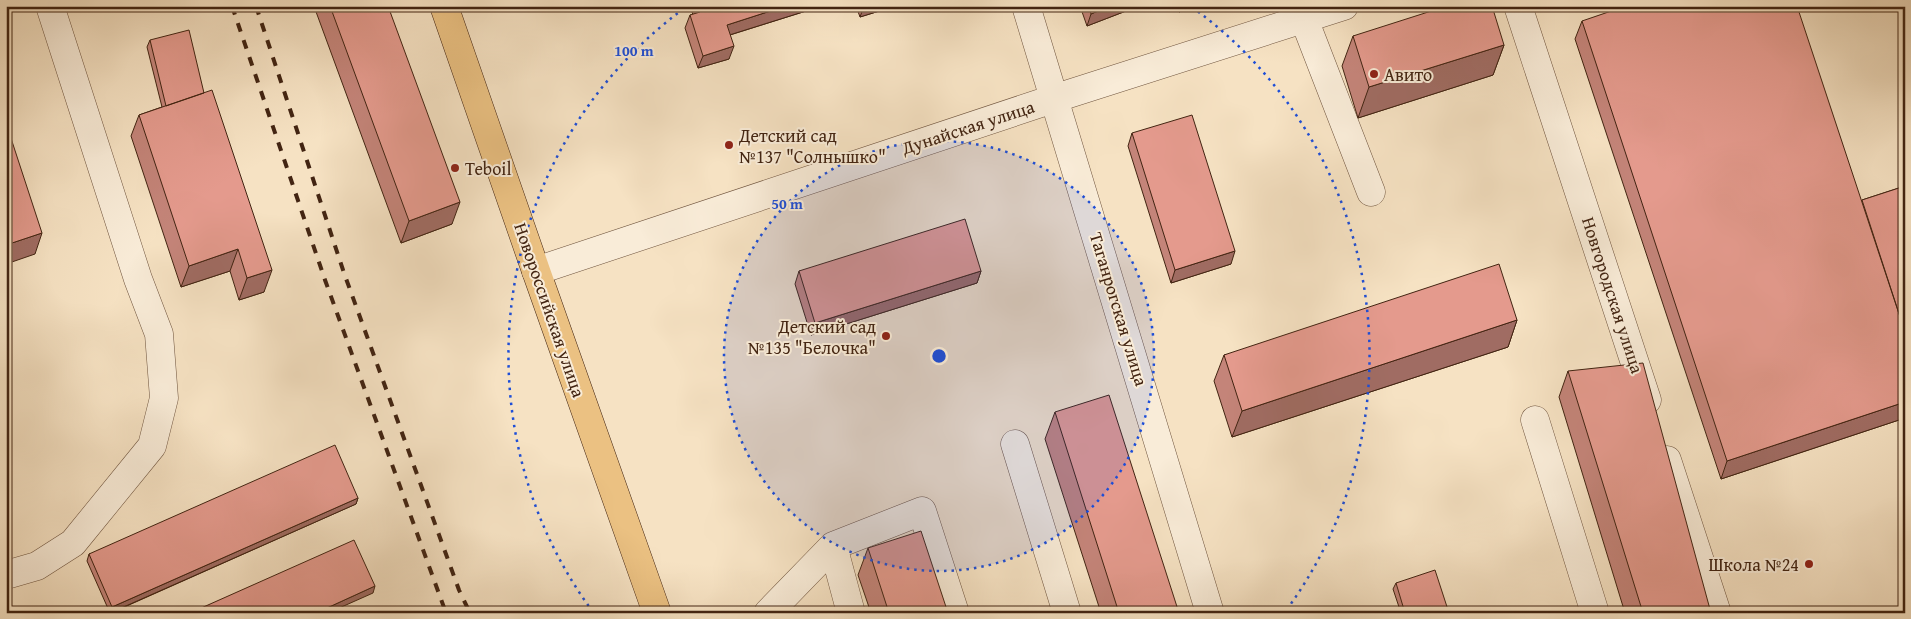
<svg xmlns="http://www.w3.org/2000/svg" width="1911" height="619" viewBox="0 0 1911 619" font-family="'Gentium Book Plus',serif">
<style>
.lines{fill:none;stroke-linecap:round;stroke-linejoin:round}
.minor-casing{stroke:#6f543e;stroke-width:29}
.major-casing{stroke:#422412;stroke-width:29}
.minor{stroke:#f9ecd8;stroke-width:28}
.major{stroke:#ebc182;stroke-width:28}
.rail{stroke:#422412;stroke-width:4;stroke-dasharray:9 9;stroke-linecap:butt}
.wall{fill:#c48479;stroke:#422412}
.shaded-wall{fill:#a06c63;stroke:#422412}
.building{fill:#e49a8d;stroke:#422412}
.ring{fill:none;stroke:#1d4ed8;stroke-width:2.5;stroke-dasharray:2.5 5}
.poi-dot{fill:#8f2418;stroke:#f9ecd8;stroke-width:2}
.labels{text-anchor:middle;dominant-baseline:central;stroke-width:4;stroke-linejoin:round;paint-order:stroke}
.poi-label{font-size:18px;fill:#422412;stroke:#f9ecd8;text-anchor:start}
.street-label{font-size:18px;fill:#422412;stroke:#f9ecd8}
.centre{fill:#1d4ed8;stroke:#f9ecd8;stroke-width:2.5}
.ring-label{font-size:15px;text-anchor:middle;font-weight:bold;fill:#1d4ed8;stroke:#f9ecd8;stroke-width:4;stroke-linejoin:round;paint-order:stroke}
</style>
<rect width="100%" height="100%" fill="#f6e2c3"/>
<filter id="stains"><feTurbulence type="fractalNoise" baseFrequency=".004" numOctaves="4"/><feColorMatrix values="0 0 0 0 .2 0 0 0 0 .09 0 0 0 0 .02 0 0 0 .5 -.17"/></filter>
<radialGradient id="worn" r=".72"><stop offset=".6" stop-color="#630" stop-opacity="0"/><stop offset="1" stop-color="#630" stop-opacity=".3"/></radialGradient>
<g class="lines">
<defs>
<path id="minor" d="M1026 6 1210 613
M1518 6 1647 400
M1304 19 1371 192
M536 271 1056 98 1344 6
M1535 420 1595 613
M1015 444 1067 613
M1667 460 1717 613
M833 546 851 613
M6 575 37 566 73 543 152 446 164 398 159 334 138 279 50 6
M768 613 833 546 922 511 955 613"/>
<path id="major" d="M444 6 536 271 657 613"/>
</defs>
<use href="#minor" class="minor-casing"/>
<use href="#major" class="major-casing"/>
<use href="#minor" class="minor"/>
<use href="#major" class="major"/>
<path class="rail" d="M232 6 325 280 446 613
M256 6 344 273 459 590 470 613"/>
</g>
<path class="wall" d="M316 6H388L452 224 401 243 315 9Z
M690 6H822L730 35 729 59 698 68 685 28 690 15H693Z
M856 6H890L889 8 860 17Z
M1080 6H1139L1087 26Z
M1178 6H1197L1179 12Z
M1582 21 1861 201 1862 200 1905 186V418L1721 479 1575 39Z
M1353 36 1504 45 1493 75 1358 118 1342 66Z
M150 40 204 93 264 292 239 300 230 271 181 287 131 136 139 115 162 107 147 47Z
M1132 133 1231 264 1171 283 1128 146Z
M799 271H981L977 283 811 335 795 284Z
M1517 320 1508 347 1232 437 1214 381 1224 355Z
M1568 371 1711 613H1625L1559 397Z
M1055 412 1179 613H1101L1045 439Z
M358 498 356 504 111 613H110L87 561 89 554Z
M868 548 948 613H871L858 575Z
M1396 583 1449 613H1401L1393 589Z"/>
<path class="shaded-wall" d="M786 6H822L723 37 727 25Z
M864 6H890L889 8 860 17Z
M1110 6H1139L1087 26 1091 14Z
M1181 6H1197L1179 12Z
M1504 45 1493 75 1358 118 1369 87Z
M734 46 729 59 698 68 703 56Z
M460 202 452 224 401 243 409 221Z
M42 233 35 254 6 264V245Z
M238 249 230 271 181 287 189 266Z
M1235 251 1231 264 1171 283 1175 270Z
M272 270 264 292 239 300 247 278Z
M981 271 977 283 811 335 815 323Z
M1517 320 1508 347 1232 437 1242 411Z
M1905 402V418L1721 479 1727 461Z
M10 489 6 499V490Z
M358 498 356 504 110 613 112 607Z
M375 586 373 593 328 613H316Z"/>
<path class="building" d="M330 6H388L460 202 409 221Z
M699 6H786L727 25 734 46 703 56 690 15 700 12Z
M1089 6H1110L1091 14Z
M1447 6H1492L1504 45 1369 87 1353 36Z
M1626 6H1797L1905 332V402L1727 461 1582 21Z
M189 30 204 93 166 106 150 40Z
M212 90 272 270 247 278 238 249 189 266 139 115Z
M1192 115 1235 251 1175 270 1132 133Z
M6 123 42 233 6 245Z
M1905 186V332L1862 200Z
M965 219 981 271 815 323 799 271Z
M1499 264 1517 320 1242 411 1224 355Z
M1643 363 1711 613H1643L1568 371Z
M1109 395 1179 613H1119L1055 412Z
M335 445 358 498 112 607 89 554Z
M6 479 10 489 6 490Z
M921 531 948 613H889L868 548Z
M354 540 375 586 316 613H190Z
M1435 570 1449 613H1405L1396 583Z
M1905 607V613H1888Z"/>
<circle cx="939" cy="356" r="215" fill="#1d4ed8" fill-opacity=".12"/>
<g class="ring">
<circle cx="939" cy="356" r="215"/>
<path d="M593 612A431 431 0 0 1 686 7M1192 7A431 431 0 0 1 1285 612"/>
</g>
<g class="poi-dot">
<circle cx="1374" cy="74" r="5"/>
<circle cx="729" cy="145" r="5"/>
<circle cx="455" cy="168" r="5"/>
<circle cx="886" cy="336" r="5"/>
<circle cx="1809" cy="564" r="5"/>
</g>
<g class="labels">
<g class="poi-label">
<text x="1384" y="74">Авито</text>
<text x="739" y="135">Детский сад<tspan x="739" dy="21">№137 "Солнышко"</tspan></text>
<text x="465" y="168">Teboil</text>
<text x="876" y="326" text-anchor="end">Детский сад<tspan x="876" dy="21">№135 "Белочка"</tspan></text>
<text x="1799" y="564" text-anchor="end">Школа №24</text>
</g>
<g class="street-label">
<text transform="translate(968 127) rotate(-18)">Дунайская улица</text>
<text transform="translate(1613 295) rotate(72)">Новгородская улица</text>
<text transform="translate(1119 309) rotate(73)">Таганрогская улица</text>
<text transform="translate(550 310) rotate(71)">Новороссийская улица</text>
</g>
</g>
<circle cx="939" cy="356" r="8" class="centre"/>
<g class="ring-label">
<text x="634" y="56">100 m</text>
<text x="787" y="209">50 m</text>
</g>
<rect width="1911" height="619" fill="none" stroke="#f6e2c3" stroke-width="25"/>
<rect x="8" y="8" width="1896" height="604" fill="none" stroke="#422412" stroke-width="2.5"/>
<rect x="12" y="12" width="1886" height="594" fill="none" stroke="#422412"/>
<rect width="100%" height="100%" filter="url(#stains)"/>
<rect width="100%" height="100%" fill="url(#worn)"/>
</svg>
